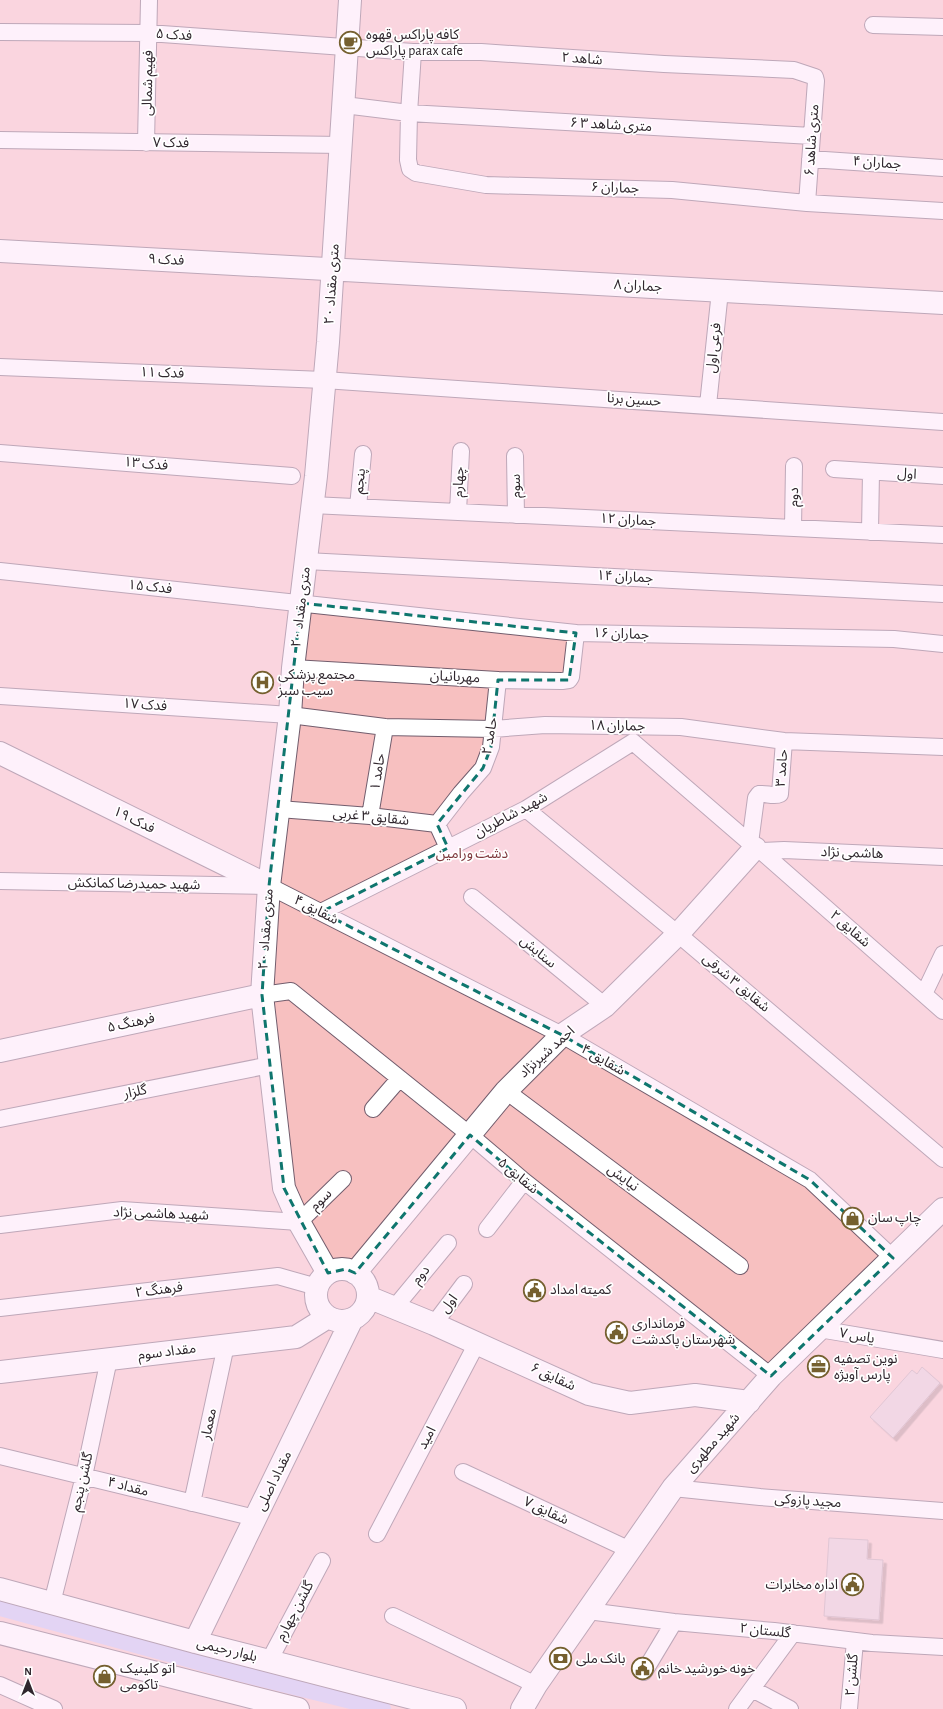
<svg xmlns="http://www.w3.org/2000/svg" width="943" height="1709" viewBox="0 0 943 1709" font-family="'Alegreya Sans','Noto Sans Arabic',sans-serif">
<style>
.green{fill:#f7c0c0}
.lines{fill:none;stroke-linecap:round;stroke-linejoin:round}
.canal{stroke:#c3beef;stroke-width:16}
.building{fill:#e4c5cf;stroke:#bc9fa8;filter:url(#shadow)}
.street-casing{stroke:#725d6d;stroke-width:18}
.secondary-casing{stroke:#725d6d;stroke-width:24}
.street{stroke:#fff;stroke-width:16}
.secondary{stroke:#fff;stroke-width:22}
.marked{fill:none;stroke:#0f766e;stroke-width:3;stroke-dasharray:8 5;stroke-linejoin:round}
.labels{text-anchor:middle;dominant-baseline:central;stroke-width:3.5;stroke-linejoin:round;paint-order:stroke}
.street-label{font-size:14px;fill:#30272e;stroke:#fff}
.poi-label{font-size:14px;fill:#30272e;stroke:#fff;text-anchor:start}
.park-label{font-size:14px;fill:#7d373b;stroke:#fff}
</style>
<defs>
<filter id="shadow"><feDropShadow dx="3.5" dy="3.5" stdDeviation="0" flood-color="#0004"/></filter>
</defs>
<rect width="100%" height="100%" fill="#fee5f8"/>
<path class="green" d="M0 0H943V1709H0Z"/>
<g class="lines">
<path class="canal" d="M0 1608 242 1674 383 1709"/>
</g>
<path class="building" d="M922 1367 940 1383 893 1438 870 1417 912 1370 917 1374Z
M829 1538 868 1540 867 1559 883 1560 879 1620 824 1616Z"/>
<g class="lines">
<defs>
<path id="street" d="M873 25 943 27
M0 32 148 33 413 52H481L664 64 794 70 815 77 816 81 807 203
M413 52 409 113 812 136
M344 105 409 113 408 160 410 169 416 173 486 185 672 190 807 203 943 211
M0 140 342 145
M146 143 149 0
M810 159 943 168
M0 367 324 380 943 422
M708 405 720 291
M0 453 292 476
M515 456 516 515
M834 469 943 476
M312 505 943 535
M358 507 363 454
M458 512 461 451
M793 528 794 466
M870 532 871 472
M306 561 943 594
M0 571 576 633 894 639 943 644
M293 668 498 680 562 681 569 680 571 677 576 633
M0 696 290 715 385 727 493 729 545 725 681 727 784 741 943 747
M633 742 750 843
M279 809 370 816 437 824 448 848
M526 809 678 934 943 1159
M370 816 385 727
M437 824 461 793 483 768 491 747 498 680
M750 843 756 798 759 794C766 793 774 797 780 794L784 741
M755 848 761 851 943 1011
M761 851 784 850 943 857
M0 881 269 886 562 1035 810 1180 893 1258
M472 897 605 1006
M321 912 526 809 633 742
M924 994 943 954
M262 995 291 991 470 1135 524 1181 771 1376
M506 1091 740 1266
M373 1109 399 1079
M0 1119 270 1065
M0 1225 122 1210 299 1222 343 1179
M487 1229 524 1181
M395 1307 448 1243
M0 1308 278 1276 317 1287
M434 1324 464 1284
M819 1329 943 1350
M0 1456 255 1518
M463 1472 630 1550
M673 1488 760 1497 943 1511
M192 1503 226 1345
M377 1534 477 1343
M52 1603 84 1476 109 1359
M588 1611 674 1622 774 1631 872 1643 943 1647
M393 1616 536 1685
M269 1661 322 1561
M644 1672 674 1622
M0 1685 54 1709
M752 1689 790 1709
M737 1709 793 1633
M849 1709 855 1641"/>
<path id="secondary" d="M0 251 943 303
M0 753 269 886
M0 1051 262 995
M316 1295a26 26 0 1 1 52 0a26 26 0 1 1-52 0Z
M328 1273 299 1222 284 1188 262 995 269 886 290 715 293 668 316 476 328 342 350 0
M355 1273 506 1091 562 1035 605 1006 678 934 755 848
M368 1297 434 1324 589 1394 630 1403 695 1395 749 1402
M0 1372 296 1337 328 1317
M0 1589 195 1642 455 1709
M0 1633 298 1709
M195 1642 352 1319
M522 1709 536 1685 673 1488 771 1376 943 1209"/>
</defs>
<use href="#street" class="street-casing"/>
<use href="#secondary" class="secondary-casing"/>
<use href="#street" class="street"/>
<use href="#secondary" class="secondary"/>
</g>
<path d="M0 0H943V1709H0ZM301 603 576 633 569 680H498L491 747 483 768 437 824 448 848 321 912 562 1035 810 1180 893 1258 771 1376 524 1181 470 1135 355 1273 346 1269 328 1273 284 1188 262 995 269 886Z" fill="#fee5f8" fill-opacity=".55" fill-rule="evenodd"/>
<path class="marked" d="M301 603 576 633 569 680H498L491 747 483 768 437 824 448 848 321 912 562 1035 810 1180 893 1258 771 1376 524 1181 470 1135 355 1273 346 1269 328 1273 284 1188 262 995 269 886Z"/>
<defs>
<symbol id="cafe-ring" viewBox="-11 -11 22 22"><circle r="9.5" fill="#fff" stroke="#75602f" stroke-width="1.5"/><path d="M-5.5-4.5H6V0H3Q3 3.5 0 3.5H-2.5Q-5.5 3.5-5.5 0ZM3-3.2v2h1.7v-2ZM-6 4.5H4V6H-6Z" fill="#75602f"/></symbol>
<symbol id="hospital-ring" viewBox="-11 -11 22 22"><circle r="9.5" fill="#fff" stroke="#75602f" stroke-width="1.5"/><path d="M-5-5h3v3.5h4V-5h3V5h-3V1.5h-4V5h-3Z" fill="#75602f"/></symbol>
<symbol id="shop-ring" viewBox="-11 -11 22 22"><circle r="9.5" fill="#fff" stroke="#75602f" stroke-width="1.5"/><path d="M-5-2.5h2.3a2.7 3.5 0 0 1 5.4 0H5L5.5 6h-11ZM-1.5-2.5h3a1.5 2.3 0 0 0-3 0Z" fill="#75602f"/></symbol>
<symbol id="civic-ring" viewBox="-11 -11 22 22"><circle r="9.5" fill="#fff" stroke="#75602f" stroke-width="1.5"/><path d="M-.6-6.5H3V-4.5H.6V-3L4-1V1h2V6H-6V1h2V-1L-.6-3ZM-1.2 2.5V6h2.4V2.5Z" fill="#75602f"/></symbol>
<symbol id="office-ring" viewBox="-11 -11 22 22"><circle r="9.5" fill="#fff" stroke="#75602f" stroke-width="1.5"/><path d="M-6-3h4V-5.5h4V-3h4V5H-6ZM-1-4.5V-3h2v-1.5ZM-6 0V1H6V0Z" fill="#75602f"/></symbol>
<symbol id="bank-ring" viewBox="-11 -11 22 22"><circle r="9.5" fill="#fff" stroke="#75602f" stroke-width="1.5"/><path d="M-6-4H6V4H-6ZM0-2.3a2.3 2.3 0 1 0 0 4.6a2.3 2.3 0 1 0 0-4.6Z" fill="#75602f"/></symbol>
</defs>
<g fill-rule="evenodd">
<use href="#cafe-ring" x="338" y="30" width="25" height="25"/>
<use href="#hospital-ring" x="250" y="670" width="25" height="25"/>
<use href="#shop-ring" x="840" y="1206" width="25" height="25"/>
<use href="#civic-ring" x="522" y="1278" width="25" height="25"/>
<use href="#civic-ring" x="604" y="1320" width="25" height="25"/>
<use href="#office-ring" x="806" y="1354" width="25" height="25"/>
<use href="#civic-ring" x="840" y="1572" width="25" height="25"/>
<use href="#bank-ring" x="548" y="1646" width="25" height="25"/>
<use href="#civic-ring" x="630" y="1656" width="25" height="25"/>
<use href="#shop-ring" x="92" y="1664" width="25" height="25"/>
</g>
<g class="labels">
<g class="street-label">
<text transform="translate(174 35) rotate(4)">فدک ۵</text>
<text transform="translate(582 59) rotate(4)">شاهد ۲</text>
<text transform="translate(148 83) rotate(-89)">فهیم شمالی</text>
<text transform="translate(611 125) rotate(3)">۶ متری شاهد ۳</text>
<text transform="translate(812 140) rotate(-86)">۶ متری شاهد</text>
<text transform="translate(171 143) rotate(1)">فدک ۷</text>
<text transform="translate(877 163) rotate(4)">جماران ۴</text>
<text transform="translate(615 188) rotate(2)">جماران ۶</text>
<text transform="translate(166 260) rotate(3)">فدک ۹</text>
<text transform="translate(332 284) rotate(-86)">۲۰ متری مقداد</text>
<text transform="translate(638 286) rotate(3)">جماران ۸</text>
<text transform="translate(714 348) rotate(-84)">فرعی اول</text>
<text transform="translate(162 373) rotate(2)">فدک ۱۱</text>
<text transform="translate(634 400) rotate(4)">حسین برنا</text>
<text transform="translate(146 464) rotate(5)">فدک ۱۳</text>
<text transform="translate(907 474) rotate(4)">اول</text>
<text transform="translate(360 481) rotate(-85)">پنجم</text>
<text transform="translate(459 482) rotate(-87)">چهارم</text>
<text transform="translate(516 486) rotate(-91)">سوم</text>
<text transform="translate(794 497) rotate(-89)">دوم</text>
<text transform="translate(628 520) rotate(3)">جماران ۱۲</text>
<text transform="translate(625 577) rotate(3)">جماران ۱۴</text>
<text transform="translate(150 587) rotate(6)">فدک ۱۵</text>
<text transform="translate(301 607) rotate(-83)">۲۰ متری مقداد</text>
<text transform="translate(621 634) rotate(2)">جماران ۱۶</text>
<text transform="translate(455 677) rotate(3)">مهربانیان</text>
<text transform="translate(145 705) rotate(4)">فدک ۱۷</text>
<text transform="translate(617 726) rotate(1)">جماران ۱۸</text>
<text transform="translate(490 736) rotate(-80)">حامد ۲</text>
<text transform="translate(782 768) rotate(-86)">حامد ۳</text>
<text transform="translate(378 772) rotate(-81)">حامد ۱</text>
<text transform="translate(511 815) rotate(-28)">شهید شاطریان</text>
<text transform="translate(371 817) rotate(6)">شقایق ۳ غربی</text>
<text transform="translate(134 820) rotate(26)">فدک ۱۹</text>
<text transform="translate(852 853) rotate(2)">هاشمی نژاد</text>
<text transform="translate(134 884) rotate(1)">شهید حمیدرضا کمانکش</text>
<text transform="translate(316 910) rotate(27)">شقایق ۴</text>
<text transform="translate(266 929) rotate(-86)">۲۰ متری مقداد</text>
<text transform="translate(850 929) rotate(41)">شقایق ۲</text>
<text transform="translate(538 952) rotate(40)">ستایش</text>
<text transform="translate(736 983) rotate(40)">شقایق ۳ شرقی</text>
<text transform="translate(131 1023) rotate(-12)">فرهنگ ۵</text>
<text transform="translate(547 1052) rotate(-42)">احمد شیرنژاد</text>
<text transform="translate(603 1060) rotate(30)">شقایق ۴</text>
<text transform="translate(135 1092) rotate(-11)">گلزار</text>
<text transform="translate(518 1176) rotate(40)">شقایق ۵</text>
<text transform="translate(623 1178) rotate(37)">نیایش</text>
<text transform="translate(321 1200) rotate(-45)">سوم</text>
<text transform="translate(161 1214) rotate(2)">شهید هاشمی نژاد</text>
<text transform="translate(421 1275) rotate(-50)">دوم</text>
<text transform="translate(159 1290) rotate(-7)">فرهنگ ۲</text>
<text transform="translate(449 1304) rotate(-53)">اول</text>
<text transform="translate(857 1336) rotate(10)">یاس ۷</text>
<text transform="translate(167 1352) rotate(-7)">مقداد سوم</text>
<text transform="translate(553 1377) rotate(25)">شقایق ۶</text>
<text transform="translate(209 1424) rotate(-78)">معمار</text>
<text transform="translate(427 1438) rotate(-62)">امید</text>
<text transform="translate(713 1443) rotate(-49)">شهید مطهری</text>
<text transform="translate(274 1481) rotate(-64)">مقداد اصلی</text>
<text transform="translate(82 1482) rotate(-77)">گلشن پنجم</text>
<text transform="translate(128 1487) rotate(14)">مقداد ۴</text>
<text transform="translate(808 1501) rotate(4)">مجید پازوکی</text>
<text transform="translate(546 1511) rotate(25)">شقایق ۷</text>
<text transform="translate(295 1611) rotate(-62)">گلشن چهارم</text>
<text transform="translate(765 1631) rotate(6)">گلستان ۲</text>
<text transform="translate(227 1650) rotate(14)">بلوار رحیمی</text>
<text transform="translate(852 1675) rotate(-85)">گلشن ۲</text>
</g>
<g class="poi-label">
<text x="366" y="35">کافه پاراکس قهوه<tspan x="366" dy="16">پاراکس parax cafe</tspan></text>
<text x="278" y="675">مجتمع پزشکی<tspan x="278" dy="16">سیب سبز</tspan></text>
<text x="868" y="1218">چاپ سان</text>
<text x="550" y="1290">کمیته امداد</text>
<text x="632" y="1324">فرمانداری<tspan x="632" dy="16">شهرستان پاکدشت</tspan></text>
<text x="834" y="1359">نوین تصفیه<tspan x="834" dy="16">پارس آویژه</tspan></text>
<text x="838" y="1585" text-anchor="end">اداره مخابرات</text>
<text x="576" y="1659">بانک ملی</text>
<text x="120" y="1669">اتو کلینیک<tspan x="120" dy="16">تاکومی</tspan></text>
<text x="658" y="1669">خونه خورشید خانم</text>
</g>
<g class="park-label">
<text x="472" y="854">دشت ورامین</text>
</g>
</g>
<g transform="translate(28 1681)" stroke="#ffffff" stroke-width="3" paint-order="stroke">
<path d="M0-3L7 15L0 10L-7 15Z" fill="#30272e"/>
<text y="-6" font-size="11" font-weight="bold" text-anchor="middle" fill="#30272e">N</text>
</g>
</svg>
